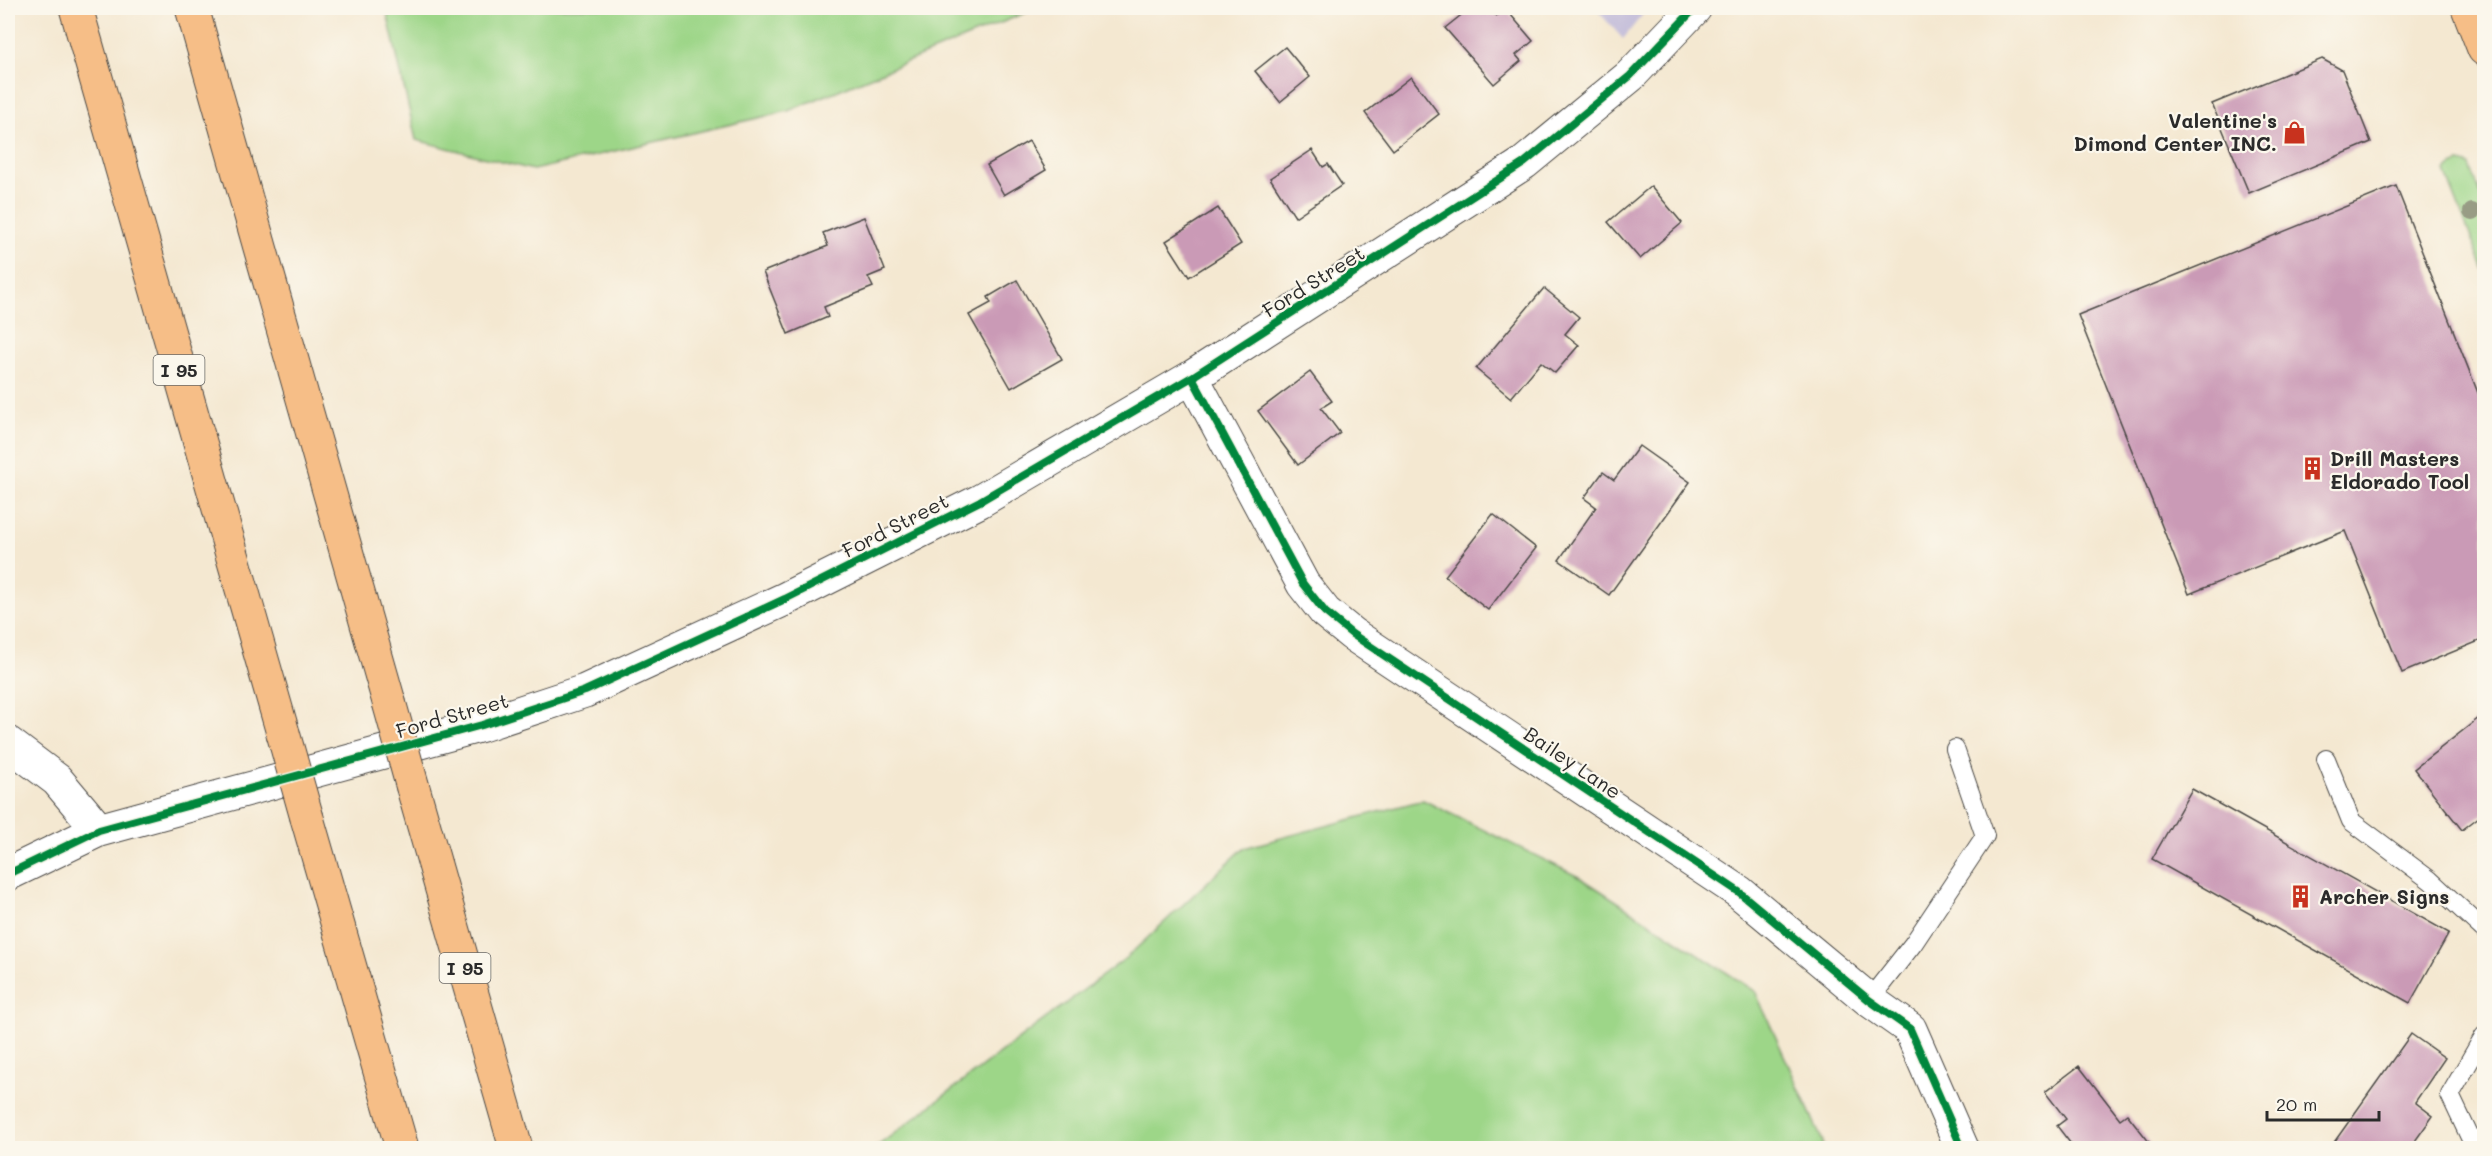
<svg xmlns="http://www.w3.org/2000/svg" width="2492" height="1156" viewBox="0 0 2492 1156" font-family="Mali,sans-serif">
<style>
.industrial{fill:#c6c0da}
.green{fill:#9dd688;stroke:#64805a;stroke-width:1.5}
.building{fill:#ca9ab6}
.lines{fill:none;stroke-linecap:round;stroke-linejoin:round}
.service-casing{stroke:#494744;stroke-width:20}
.minor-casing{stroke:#494744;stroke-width:35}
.primary-casing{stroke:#494744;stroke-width:35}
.motorway-casing{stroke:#494744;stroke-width:35}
.service{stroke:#fff;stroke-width:18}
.minor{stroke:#fff;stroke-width:33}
.primary{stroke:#f6be87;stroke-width:33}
.motorway{stroke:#f6be87;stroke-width:33}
.motorway-bridge-casing{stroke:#494744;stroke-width:35;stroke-linecap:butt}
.motorway-bridge{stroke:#f6be87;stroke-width:33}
.cycleway-casing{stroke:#fbf7ec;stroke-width:11}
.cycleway{stroke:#00873e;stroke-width:8}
.tree{fill:#989c85}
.labels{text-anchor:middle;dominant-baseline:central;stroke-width:4.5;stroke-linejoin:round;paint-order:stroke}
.shield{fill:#fbf7ec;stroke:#696865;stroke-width:1.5}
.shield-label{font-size:18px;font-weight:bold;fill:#2b2b2b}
.poi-label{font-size:20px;font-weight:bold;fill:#2b2b2b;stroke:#fbf7ec;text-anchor:start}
.street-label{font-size:20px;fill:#2b2b2b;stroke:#fbf7ec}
</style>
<rect width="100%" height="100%" fill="#fbf7ec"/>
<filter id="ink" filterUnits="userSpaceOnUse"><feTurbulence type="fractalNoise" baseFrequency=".0167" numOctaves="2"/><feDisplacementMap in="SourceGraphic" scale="12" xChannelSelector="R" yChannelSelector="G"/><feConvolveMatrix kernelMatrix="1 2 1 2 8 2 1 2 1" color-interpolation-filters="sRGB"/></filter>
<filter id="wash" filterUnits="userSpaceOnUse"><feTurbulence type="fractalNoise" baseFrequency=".008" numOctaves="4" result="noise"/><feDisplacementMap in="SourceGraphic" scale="24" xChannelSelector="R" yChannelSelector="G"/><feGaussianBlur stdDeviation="1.35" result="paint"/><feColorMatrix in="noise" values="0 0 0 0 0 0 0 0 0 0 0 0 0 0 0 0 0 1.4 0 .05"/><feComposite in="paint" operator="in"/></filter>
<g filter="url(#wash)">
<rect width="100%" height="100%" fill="#f4e8d1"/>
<path class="industrial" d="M1595 8H1648L1623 39Z"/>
<path class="green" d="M386 8H1037L788 111 533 170 416 140Z
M2460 163 2470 166 2484 203V271L2445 172 2450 167Z
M1423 800 1581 878 1755 991 1823 1142V1148H875L1127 957 1244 848Z"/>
<g id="blocks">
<path class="building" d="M1470 8H1489L1496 16 1505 8 1533 41 1516 55 1521 61 1494 84 1445 28Z
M1285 47 1310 77 1280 102 1255 71Z
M2322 59 2342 70 2371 142 2249 193 2212 104Z
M1411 77 1439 114 1393 150 1365 113Z
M1029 141 1046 170 1004 195 987 165Z
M1312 150 1323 167 1328 164 1342 185 1295 217 1270 178Z
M1651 186 1682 223 1640 259 1608 222Z
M2396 186 2484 408V639L2402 673 2345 531 2189 594 2078 315Z
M1218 208 1241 244 1189 277 1166 241Z
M864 217 885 270 868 277 873 287 824 307 828 317 788 334 763 272 828 246 823 233Z
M1017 280 1062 359 1011 388 969 315 991 303 988 297Z
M1544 288 1579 317 1565 334 1579 345 1555 373 1541 362 1511 398 1476 369Z
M1310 372 1332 401 1321 408 1340 433 1298 465 1258 411Z
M1639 446 1690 482 1609 595 1559 560 1596 507 1584 498 1603 472 1614 480Z
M1493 514 1536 548 1488 610 1445 576Z
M2484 714V813L2462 830 2414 769Z
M2192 789 2449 933 2410 1003 2152 859Z
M2411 1034 2445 1058 2415 1102 2433 1116 2410 1148H2330Z
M2079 1066 2120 1119 2127 1114 2154 1148H2074L2057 1126 2066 1119 2045 1092Z"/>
</g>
</g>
<g filter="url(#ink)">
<use href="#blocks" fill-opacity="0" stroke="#494744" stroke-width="1.5"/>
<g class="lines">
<defs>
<path id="service" d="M2326 759 2351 821 2430 880 2484 930
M1869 1000 1913 944 1985 836 1955 749
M2475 1148 2450 1095 2484 1036"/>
<path id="minor" d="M1192 377 1303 584 1325 612 1352 634 1739 892 1869 1000 1910 1029 1962 1148
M8 743 57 780 99 830
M8 874 99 830 482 725 585 691 785 599 980 501 1192 377 1524 163 1630 76 1695 8"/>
<path id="primary" d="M2468 8 2484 49"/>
<path id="motorway" d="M76 8 283 733
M192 8 389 702
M413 788 516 1148
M307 818 402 1148"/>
</defs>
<use href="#service" class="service-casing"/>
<use href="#minor" class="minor-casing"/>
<use href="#primary" class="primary-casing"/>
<use href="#motorway" class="motorway-casing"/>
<use href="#service" class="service"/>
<use href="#minor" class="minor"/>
<use href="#primary" class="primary"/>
<use href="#motorway" class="motorway"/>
<defs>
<path id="motorway-bridge" d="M389 702 413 788
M283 733 307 818"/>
</defs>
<use href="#motorway-bridge" class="motorway-bridge-casing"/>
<use href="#motorway-bridge" class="motorway-bridge"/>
<defs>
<path id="cycleway" d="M1192 377 1303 584 1325 612 1352 634 1739 892 1869 1000 1910 1029 1962 1148
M8 874 99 830 482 725 585 691 785 599 980 501 1192 377 1524 163 1630 76 1695 8"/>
</defs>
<use href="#cycleway" class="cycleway-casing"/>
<use href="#cycleway" class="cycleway"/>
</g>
<circle class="tree" cx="2472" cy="212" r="9"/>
</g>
<defs>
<symbol id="shop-bare" viewBox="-9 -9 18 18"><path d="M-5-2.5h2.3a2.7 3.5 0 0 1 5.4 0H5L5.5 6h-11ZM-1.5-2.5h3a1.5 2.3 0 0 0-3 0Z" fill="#c8321e" stroke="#fbf7ec" stroke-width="2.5" paint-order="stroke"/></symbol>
<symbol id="building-bare" viewBox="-9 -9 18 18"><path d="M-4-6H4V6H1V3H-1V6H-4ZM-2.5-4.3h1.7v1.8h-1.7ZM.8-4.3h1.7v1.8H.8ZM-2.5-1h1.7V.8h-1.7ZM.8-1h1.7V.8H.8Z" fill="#c8321e" stroke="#fbf7ec" stroke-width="2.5" paint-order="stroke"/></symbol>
</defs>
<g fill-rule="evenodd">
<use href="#shop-bare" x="2278" y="116" width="33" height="33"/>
<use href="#building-bare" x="2296" y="452" width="33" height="33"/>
<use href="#building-bare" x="2284" y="880" width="33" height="33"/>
</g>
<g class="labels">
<g class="shield">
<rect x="153.5" y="355" width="51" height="30" rx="4.5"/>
<rect x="439.5" y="953" width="51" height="30" rx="4.5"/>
</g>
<g class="shield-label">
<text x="179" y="370">I 95</text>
<text x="465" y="968">I 95</text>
</g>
<g class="poi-label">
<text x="2277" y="120" text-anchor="end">Valentine's<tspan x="2277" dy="23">Dimond Center INC.</tspan></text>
<text x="2330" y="458">Drill Masters<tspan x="2330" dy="23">Eldorado Tool</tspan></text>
<text x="2319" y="896">Archer Signs</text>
</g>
<g class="street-label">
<text transform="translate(1313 281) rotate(-32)">Ford Street</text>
<text transform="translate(895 525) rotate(-27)">Ford Street</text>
<text transform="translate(452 715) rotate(-16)">Ford Street</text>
<text transform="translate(1573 762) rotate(34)">Bailey Lane</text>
</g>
</g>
<rect width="2492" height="1156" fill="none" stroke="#fbf7ec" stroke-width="30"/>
<path d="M2267 1111v9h112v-9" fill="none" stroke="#2b2b2b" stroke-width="3"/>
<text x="2276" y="1111" font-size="18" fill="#2b2b2b" stroke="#fbf7ec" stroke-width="4.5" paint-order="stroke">20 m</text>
</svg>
